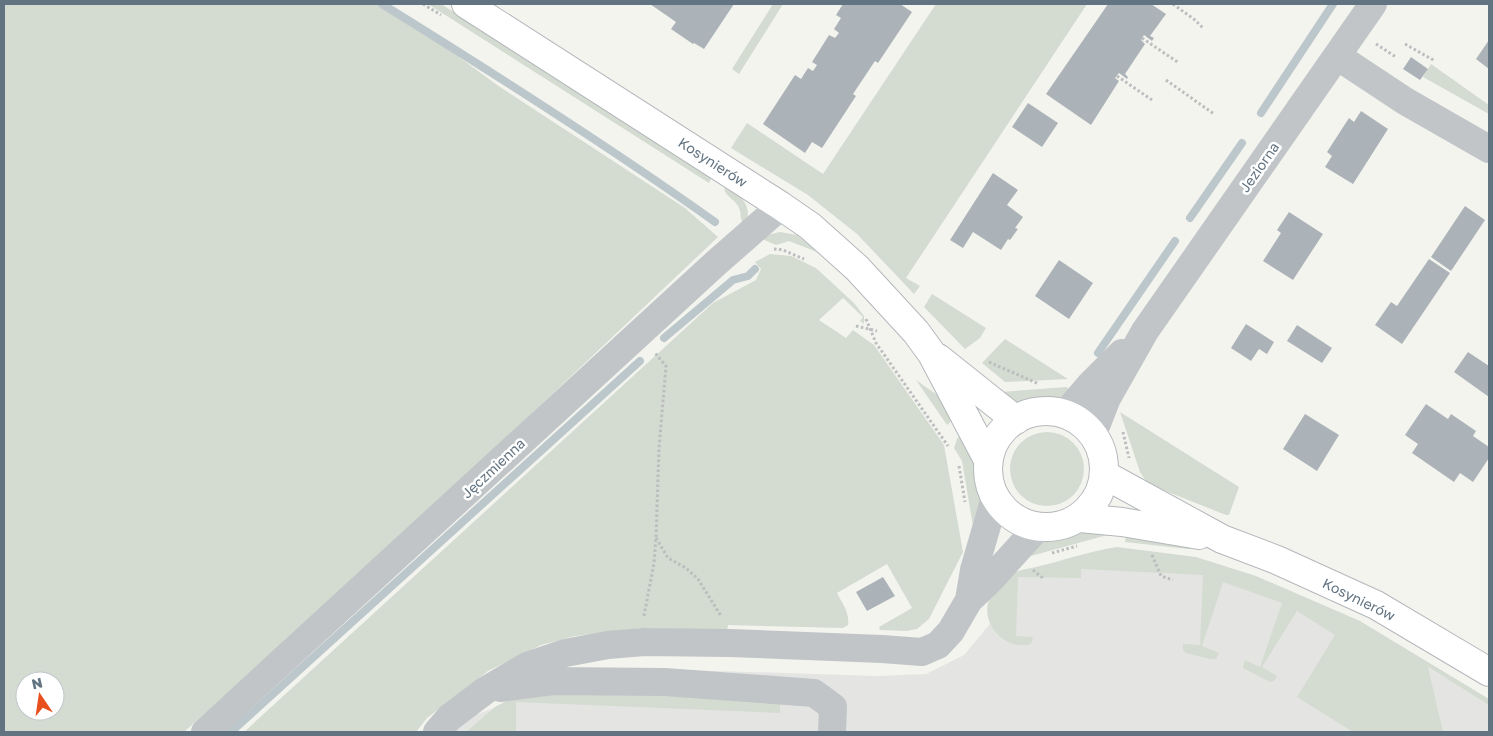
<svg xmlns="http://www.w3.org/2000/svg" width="1493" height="736" viewBox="0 0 1493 736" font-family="'Golos Text',sans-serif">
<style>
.built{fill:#e4e5e3}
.green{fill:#d4dbd0;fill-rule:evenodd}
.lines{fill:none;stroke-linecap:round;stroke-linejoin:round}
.stream{stroke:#bcc7cc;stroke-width:8}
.building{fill:#acb3b8}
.major-casing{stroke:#b4b8bc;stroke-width:30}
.path{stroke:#bbbdbf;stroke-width:3;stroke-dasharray:2.5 2.5;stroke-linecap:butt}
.minor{stroke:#c1c5c8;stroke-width:28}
.major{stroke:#fff;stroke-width:28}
.labels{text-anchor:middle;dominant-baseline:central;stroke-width:5;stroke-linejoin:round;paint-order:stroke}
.street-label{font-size:14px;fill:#627381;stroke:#fff}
</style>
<rect width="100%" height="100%" fill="#f4f4ef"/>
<path class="built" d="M1157 560 1208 569 1397 649 1489 704V732H429L548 688 624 668 877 676 926 674 964 655 989 625 1017 575Z"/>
<path class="green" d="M4 4H387L497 85 685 208 718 237 434 506 184 732H4ZM25 681H55V711H25Z
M428 4H441L712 176 709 183Z
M773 4H783L739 74 732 69Z
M936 4H1087L906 278 920 286 914 294 857 234 808 195 731 148 747 123 823 174Z
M1431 64 1489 105V114L1423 77Z
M725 188C730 191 738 194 742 199 749 206 749 218 746 226 737 216 743 217 739 208 736 200 726 197 724 189Z
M780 232 797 235 817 252 789 241 776 245 762 239 767 235Z
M770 254 791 256 816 268 854 303 864 316V324L860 321 863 317 843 298 819 320 846 338 853 330 874 345 944 445 963 552 929 619 917 629 907 631 880 630 879 627 912 608 887 564 837 593C842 603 850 613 848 625L843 628 728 625 727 632 643 628 575 636 541 645 488 671 427 718 416 732H244L713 303 756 280 761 269 755 262Z
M932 294 986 328 980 338 965 349 924 307Z
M1005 339 1068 379 1005 382 982 363Z
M916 380 943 399 956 417 947 425Z
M1066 387 1073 391C1062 402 1036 406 1021 403 1013 402 1006 397 999 394L1000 392Z
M1120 412 1239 487 1229 515H1226L1148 484 1140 472Z
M963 431 977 452V470L983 499 973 526 962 461 954 448 957 439Z
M1010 469a37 37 0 1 1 74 0a37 37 0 1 1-74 0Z
M1094 529 1111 534 1031 556 1020 557 1038 542 1065 539 1079 532Z
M1127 532 1192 548 1188 549 1125 542Z
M1117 547 1196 557 1256 576 1360 621 1489 699V705L1428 667 1443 732H1353L1297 697 1335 635 1297 611 1262 667 1277 676 1274 681 1270 682 1243 668V666L1245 660 1260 667 1282 603 1223 582 1202 646 1219 653 1216 659H1210L1186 653 1183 650V644L1200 645 1203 575 1081 569V578L1018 577 1016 636 1033 637 1031 644C1006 652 978 622 990 598 993 592 1005 579 1010 575 1016 570 1028 569 1036 567 1062 561 1090 551 1117 547Z
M528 690 780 698V713L516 702V732H466L495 707Z"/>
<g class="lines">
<path class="stream" d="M382 4C495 74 607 145 715 222
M1261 113 1333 4
M1190 218 1242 143
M664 338 733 280 748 276 755 269
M1098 353 1175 241
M231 732 640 361"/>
</g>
<path class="building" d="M650 4H734L704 49 694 43 693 44 671 29 676 22Z
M843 4H900L912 12 878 63 875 61 853 94 856 96 822 148 812 142 805 153 763 124 795 75 801 79 808 68 813 71 817 65 812 62 829 35 835 38 839 33 834 29 841 18 836 15Z
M1108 4H1151L1166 14 1150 36 1154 38 1152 41 1144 35 1141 40 1145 44 1125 74 1128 77 1127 79 1119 73 1115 78 1119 81 1091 125 1046 94Z
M1489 40V69L1476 59Z
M1411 57 1428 69 1420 80 1403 69Z
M1028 103 1058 123 1042 147 1012 127Z
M1361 111 1388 129 1353 184 1325 167 1332 156 1327 152 1349 118 1354 122Z
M993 173 1018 190 1007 205 1023 217 1015 228 1018 229 1010 240 1008 239 1001 250 973 232 963 248 950 240Z
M1465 206 1485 220 1451 271 1431 257Z
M1289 212 1323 234 1293 280 1263 261 1281 233 1277 230Z
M1429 259 1450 273 1402 344 1375 325 1391 302 1397 306Z
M1059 260 1093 283 1069 319 1035 296Z
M1246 324 1274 342 1267 354 1259 349 1251 361 1231 348Z
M1297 325 1332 348 1322 363 1287 341Z
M1468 352 1489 366V397L1454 372Z
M1426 404 1448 419 1451 414 1476 431 1473 436 1489 447V458L1473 482 1460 473 1454 482 1412 453 1418 444 1405 435Z
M1305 414 1339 435 1317 471 1283 449Z
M883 577 895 596 867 611 856 592Z"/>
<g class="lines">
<defs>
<path id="major" d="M466 4 781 206 810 226 857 268 916 332 932 354 988 460
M938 358 1016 420
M988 469a58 58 0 1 1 116 0a58 58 0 1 1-116 0Z
M1105 475 1222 539 1277 560 1376 605 1489 672
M1080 518 1122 522 1199 535"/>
</defs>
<use href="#major" class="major-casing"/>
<path class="path" d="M423 4 441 15
M1173 4 1195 20 1203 28
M1142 38 1179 63
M1376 44 1396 57
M1405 44 1435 61
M1117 76 1152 100
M1166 80 1214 114
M774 249 783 250 804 259
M866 319 876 343 948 446
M856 326 877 331
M989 362 1039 384
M1123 432 1129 458
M959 466 965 502
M656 538 668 558 686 568 698 579 721 616
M1052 553 1077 546
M1152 555 1161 576 1173 580
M1033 570 1044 579
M644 616 654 563 656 538 659 448 666 366 655 353"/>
<path class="minor" d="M1337 56 1405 101 1489 149
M1065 414 1089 386 1122 353
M1093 434 1107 398 1145 331 1373 4
M969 600 974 570 995 498
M500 688 553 681 665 682 814 693 833 707 832 732
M205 732 716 263 781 206
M437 732 449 718 486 690 527 666 565 653 608 645 644 642 730 643 882 649 922 652 938 645 951 631 969 600 991 579 1038 527"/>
<use href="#major" class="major"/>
</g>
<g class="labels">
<g class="street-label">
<text transform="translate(713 162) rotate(33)">Kosynierów</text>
<text transform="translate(1259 167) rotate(-55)">Jeziorna</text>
<text transform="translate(493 468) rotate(-43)">Jęczmienna</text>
<text transform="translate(1359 599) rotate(26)">Kosynierów</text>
</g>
</g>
<rect width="1493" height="736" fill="none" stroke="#627381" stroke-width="10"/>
<g transform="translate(40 696) rotate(347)"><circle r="24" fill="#ffffff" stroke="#c0c7cd"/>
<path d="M0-4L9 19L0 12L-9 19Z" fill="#e74f1d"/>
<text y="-8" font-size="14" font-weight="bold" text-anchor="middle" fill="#627381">N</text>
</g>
</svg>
